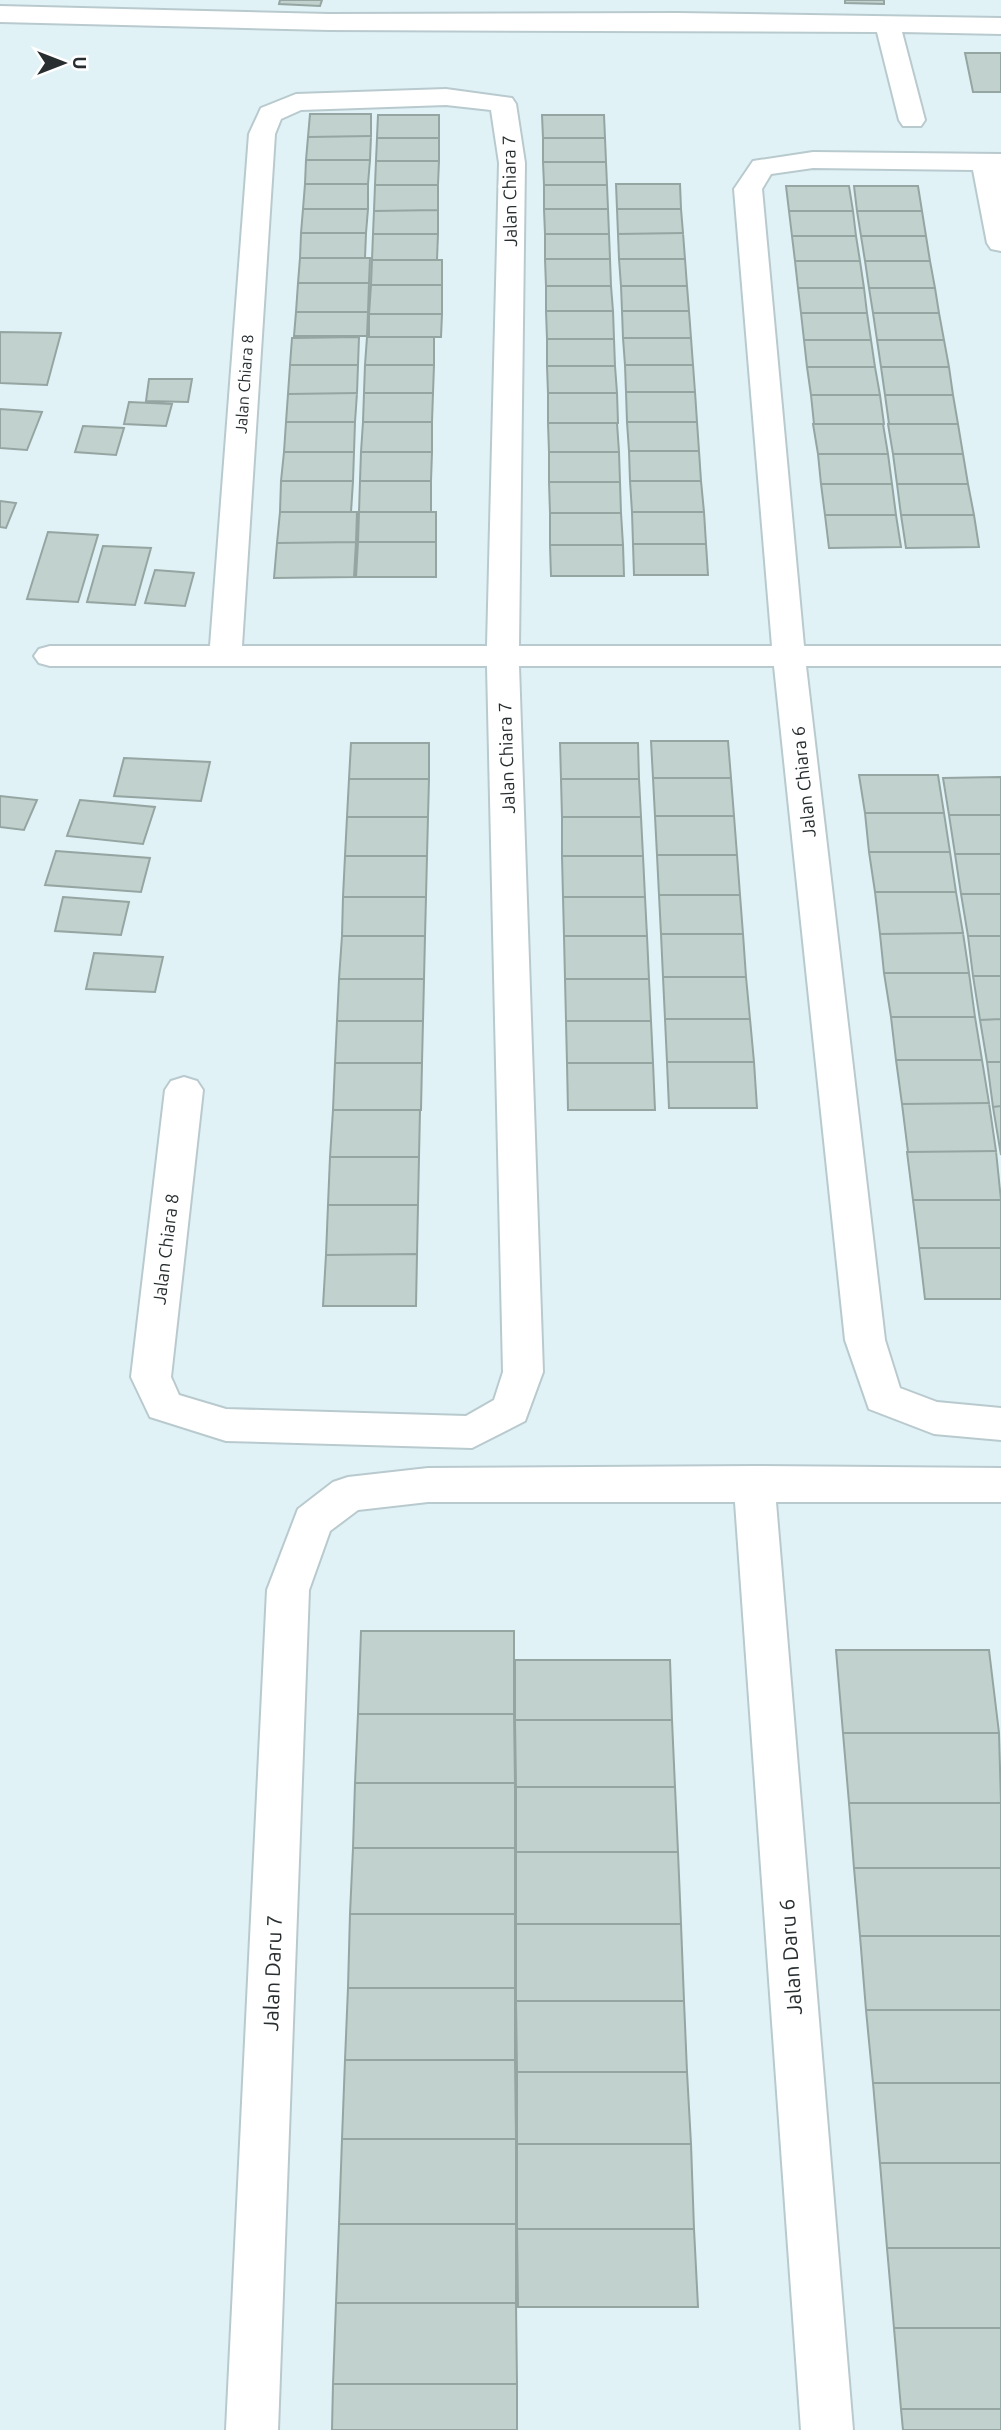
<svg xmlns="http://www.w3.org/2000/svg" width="1001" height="2430" viewBox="0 0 1001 2430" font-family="Ubuntu,sans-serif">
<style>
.building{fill:#c1d2ce;stroke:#95a5a2;stroke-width:2}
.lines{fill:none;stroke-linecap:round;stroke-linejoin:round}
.street-casing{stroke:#b9cace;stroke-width:4}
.street{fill:#fff;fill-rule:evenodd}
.labels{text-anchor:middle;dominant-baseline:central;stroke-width:7;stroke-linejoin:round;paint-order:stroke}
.far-street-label{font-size:16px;fill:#282e30;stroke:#fff}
.street-label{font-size:18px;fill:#282e30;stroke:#fff}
.near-street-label{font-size:21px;fill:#282e30;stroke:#fff}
</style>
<rect width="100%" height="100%" fill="#e1f2f6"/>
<path class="building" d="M280 0H322L320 6 279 4Z
M845 0H884V4L845 3Z
M965 53H1001V92H973Z
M310 114H371V136L308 137Z
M378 115H439V138H377Z
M542 115H604L605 138H543Z
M371 136 370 160H306L308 137Z
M377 138H439V161H376Z
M543 138H605L606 162H543Z
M306 160H370L368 184H305Z
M376 161H439L438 185H375Z
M543 162H606L607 185H544Z
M305 184H368V209H303Z
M616 184H680L681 209H617Z
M375 185H438V210L374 211Z
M544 185H607L608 209H544Z
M786 186H849L853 211H789Z
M854 186H918L922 211H857Z
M303 209H368L366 233H301Z
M544 209H608L609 234H545Z
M617 209H681L683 233 618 234Z
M438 210V234H373L374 211Z
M789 211H853L856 236H792Z
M857 211H922L926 236H861Z
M301 233H366L365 258H300Z
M683 233 685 259H619L618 234Z
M373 234H438L437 260H372Z
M545 234H609L610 259H545Z
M792 236H856L860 261H795Z
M861 236H926L930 261H865Z
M300 258H370L369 283H298Z
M545 259H610L611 286H546Z
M619 259H685L687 286H621Z
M372 260H442V285H371Z
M795 261H860L864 288H798Z
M865 261H930L935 288H869Z
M298 283H369L368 312H296Z
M371 285H442V314H369Z
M546 286H611L613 311H546Z
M621 286H687L689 311H622Z
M798 288H864L867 313H801Z
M869 288H935L939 313H873Z
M546 311H613L614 339H547Z
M622 311H689L691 338H623Z
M296 312H368L367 336H294Z
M801 313H867L871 340H804Z
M873 313H939L944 340H877Z
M369 314H442L441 337H369Z
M0 332 61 333 47 385 0 383Z
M359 337 358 365H290L292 338Z
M367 337H434V365H365Z
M623 338H691L693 365H625Z
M547 339H614L615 366H547Z
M804 340H871L875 367H807Z
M877 340H944L949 367H881Z
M290 365H358L357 393 288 394Z
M365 365H434L433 393H364Z
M625 365H693L695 392H626Z
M547 366H615L617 393H548Z
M807 367H875L880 395H811Z
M881 367H949L953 395H885Z
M149 379H192L188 402 146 401Z
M626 392H695L697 422H627Z
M357 393 355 422H286L288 394Z
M364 393H433L432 422H363Z
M548 393H617L618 423H548Z
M811 395H880L884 424H814Z
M885 395H953L958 424H889Z
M129 402 172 404 166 426 124 424Z
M0 409 42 412 27 450 0 448Z
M286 422H355L354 452H284Z
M363 422H432V452H361Z
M627 422H697L699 451H629Z
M548 423H617L619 452H549Z
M813 424H883L888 454H818Z
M888 424H958L963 454H893Z
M83 426 124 428 116 455 75 452Z
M629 451H699L701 481H630Z
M284 452H354L353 481H281Z
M361 452H432L431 481H360Z
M549 452H619L620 482H549Z
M818 454H888L892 484H821Z
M893 454H963L968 484H897Z
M281 481H353L351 512H280Z
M360 481H431V512H359Z
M630 481H701L704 512H632Z
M549 482H620L621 513H550Z
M821 484H892L896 515H825Z
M897 484H968L974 515H901Z
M0 501 16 503 6 528 0 527Z
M280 512H357L356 542 277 543Z
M359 512H436V542H358Z
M632 512H704L706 544H633Z
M550 513H621L623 545H550Z
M825 515H896L901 547 829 548Z
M901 515H974L979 547 906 548Z
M48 532 98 535 78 602 27 599Z
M356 542 354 577 274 578 277 543Z
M358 542H436V577H356Z
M633 544H706L708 575H634Z
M550 545H623L624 576H551Z
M103 546 151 548 135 605 87 602Z
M155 570 194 573 185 606 145 603Z
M651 741H728L731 778H653Z
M351 743H429V779H349Z
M560 743H638L639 779H561Z
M124 758 210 762 201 801 114 796Z
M859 775H938L944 813H865Z
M1001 777V815H949L943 778Z
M653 778H731L734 816H655Z
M349 779H429L428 817H347Z
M561 779H639L641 817H562Z
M0 796 37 800 24 830 0 827Z
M80 800 155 807 143 844 67 836Z
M865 813H944L950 852H869Z
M949 815H1001V854H955Z
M655 816H734L737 855H657Z
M347 817H428L427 856H345Z
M562 817H641L643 856H562Z
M56 851 150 858 141 892 45 885Z
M869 852H950L956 892H875Z
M955 854H1001V894H961Z
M657 855H737L740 895H659Z
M345 856H427L426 897H343Z
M562 856H643L645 897H563Z
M875 892H956L963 933 880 934Z
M961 894H1001V936H968Z
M659 895H740L743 934H661Z
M63 897 129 902 121 935 55 931Z
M343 897H426L425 936H342Z
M563 897H645L647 936H564Z
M963 933 969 973H884L880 934Z
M661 934H743L746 977H663Z
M342 936H425L424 979H339Z
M564 936H647L649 979H565Z
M968 936H1001V976H973Z
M94 953 163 957 155 992 86 989Z
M884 973H969L975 1017H891Z
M973 976H1001V1019L980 1020Z
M663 977H746L750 1019H665Z
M339 979H424L423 1021H337Z
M565 979H649L651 1021H566Z
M891 1017H975L982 1060H896Z
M665 1019H750L754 1062H667Z
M1001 1019V1062H987L980 1020Z
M337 1021H423L422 1063H335Z
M566 1021H651L653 1063H567Z
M896 1060H982L989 1103 902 1104Z
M667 1062H754L757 1108H669Z
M987 1062H1001V1106L993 1107Z
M335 1063H422L421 1110H333Z
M567 1063H653L655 1110H568Z
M989 1103 996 1151 908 1152 902 1104Z
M1001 1106V1155L993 1107Z
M333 1110H420L419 1157H330Z
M996 1151 1001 1200H913L907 1152Z
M330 1157H419L418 1205H328Z
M913 1200H1001V1248H919Z
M328 1205H418L417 1254 326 1255Z
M919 1248H1001V1299H925Z
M417 1254 416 1306H323L326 1255Z
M361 1631H514V1714H358Z
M836 1650H989L999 1733H843Z
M515 1660H670L672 1720H515Z
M358 1714H514L515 1783H355Z
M515 1720H672L675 1787H516Z
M843 1733H999L1001 1803H849Z
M355 1783H515V1848H353Z
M516 1787H675L678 1852H516Z
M849 1803H1001V1868H854Z
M353 1848H515V1914H350Z
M516 1852H678L681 1924H516Z
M854 1868H1001V1936H860Z
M350 1914H515V1988H348Z
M516 1924H681L684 2001H516Z
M860 1936H1001V2010H866Z
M348 1988H515V2060H345Z
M516 2001H684L687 2072H517Z
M866 2010H1001V2083H873Z
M345 2060H515L516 2139H342Z
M517 2072H687L691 2144H517Z
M873 2083H1001V2163H880Z
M342 2139H516V2224H339Z
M517 2144H691L694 2229H517Z
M880 2163H1001V2248H887Z
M339 2224H516V2303H336Z
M517 2229H694L698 2307H518Z
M887 2248H1001V2328H894Z
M336 2303H516L517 2384H333Z
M894 2328H1001V2409H901Z
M333 2384H517V2430H332Z
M901 2409H1001V2430H903Z"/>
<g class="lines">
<defs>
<path id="street" d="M0 6 329 14 678 13 1001 18V34L902 32 925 120 921 126H903L899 120 877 32 329 30 0 22Z
M446 89 512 98 516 104 525 163 519 646H772L734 189 753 161 813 152 1001 154V251L991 249 987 243 973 170 813 168 771 174 762 189 804 646H1001V666H806L885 1340 900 1388 937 1402 1001 1408V1440L934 1434 869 1409 845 1340 774 666H519L543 1372 525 1421 472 1448 226 1441 150 1417 131 1377 165 1090 171 1081 184 1077 197 1081 203 1090 171 1377 179 1395 226 1409 466 1416 494 1400 503 1372 487 666H50L39 663 34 656 39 649 50 646H210L249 134 261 108 296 94ZM446 105 491 110 499 163 487 646H242L275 134 281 119 301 110Z
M754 1466 1001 1468V1502H776L853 2430H801L735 1502H428L358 1510 330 1531 309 1590 278 2430H226L267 1590 298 1509 333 1482 348 1477 428 1468Z"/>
</defs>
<use href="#street" class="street-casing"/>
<use href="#street" class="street"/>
</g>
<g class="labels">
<g class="far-street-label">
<text transform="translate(244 384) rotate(-86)">Jalan Chiara 8</text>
</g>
<g class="street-label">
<text transform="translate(509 191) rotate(-91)">Jalan Chiara 7</text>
<text transform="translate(506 758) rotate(-92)">Jalan Chiara 7</text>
<text transform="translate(803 782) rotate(-96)">Jalan Chiara 6</text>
<text transform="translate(165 1249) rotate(-83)">Jalan Chiara 8</text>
</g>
<g class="near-street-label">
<text transform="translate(790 1957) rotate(-94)">Jalan Daru 6</text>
<text transform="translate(272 1973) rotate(-88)">Jalan Daru 7</text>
</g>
</g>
<g transform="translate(63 63) rotate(90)" stroke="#ffffff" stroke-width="5" paint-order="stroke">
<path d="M0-5L12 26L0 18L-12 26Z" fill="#282e30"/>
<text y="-10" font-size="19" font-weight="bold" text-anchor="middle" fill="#282e30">U</text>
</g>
</svg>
